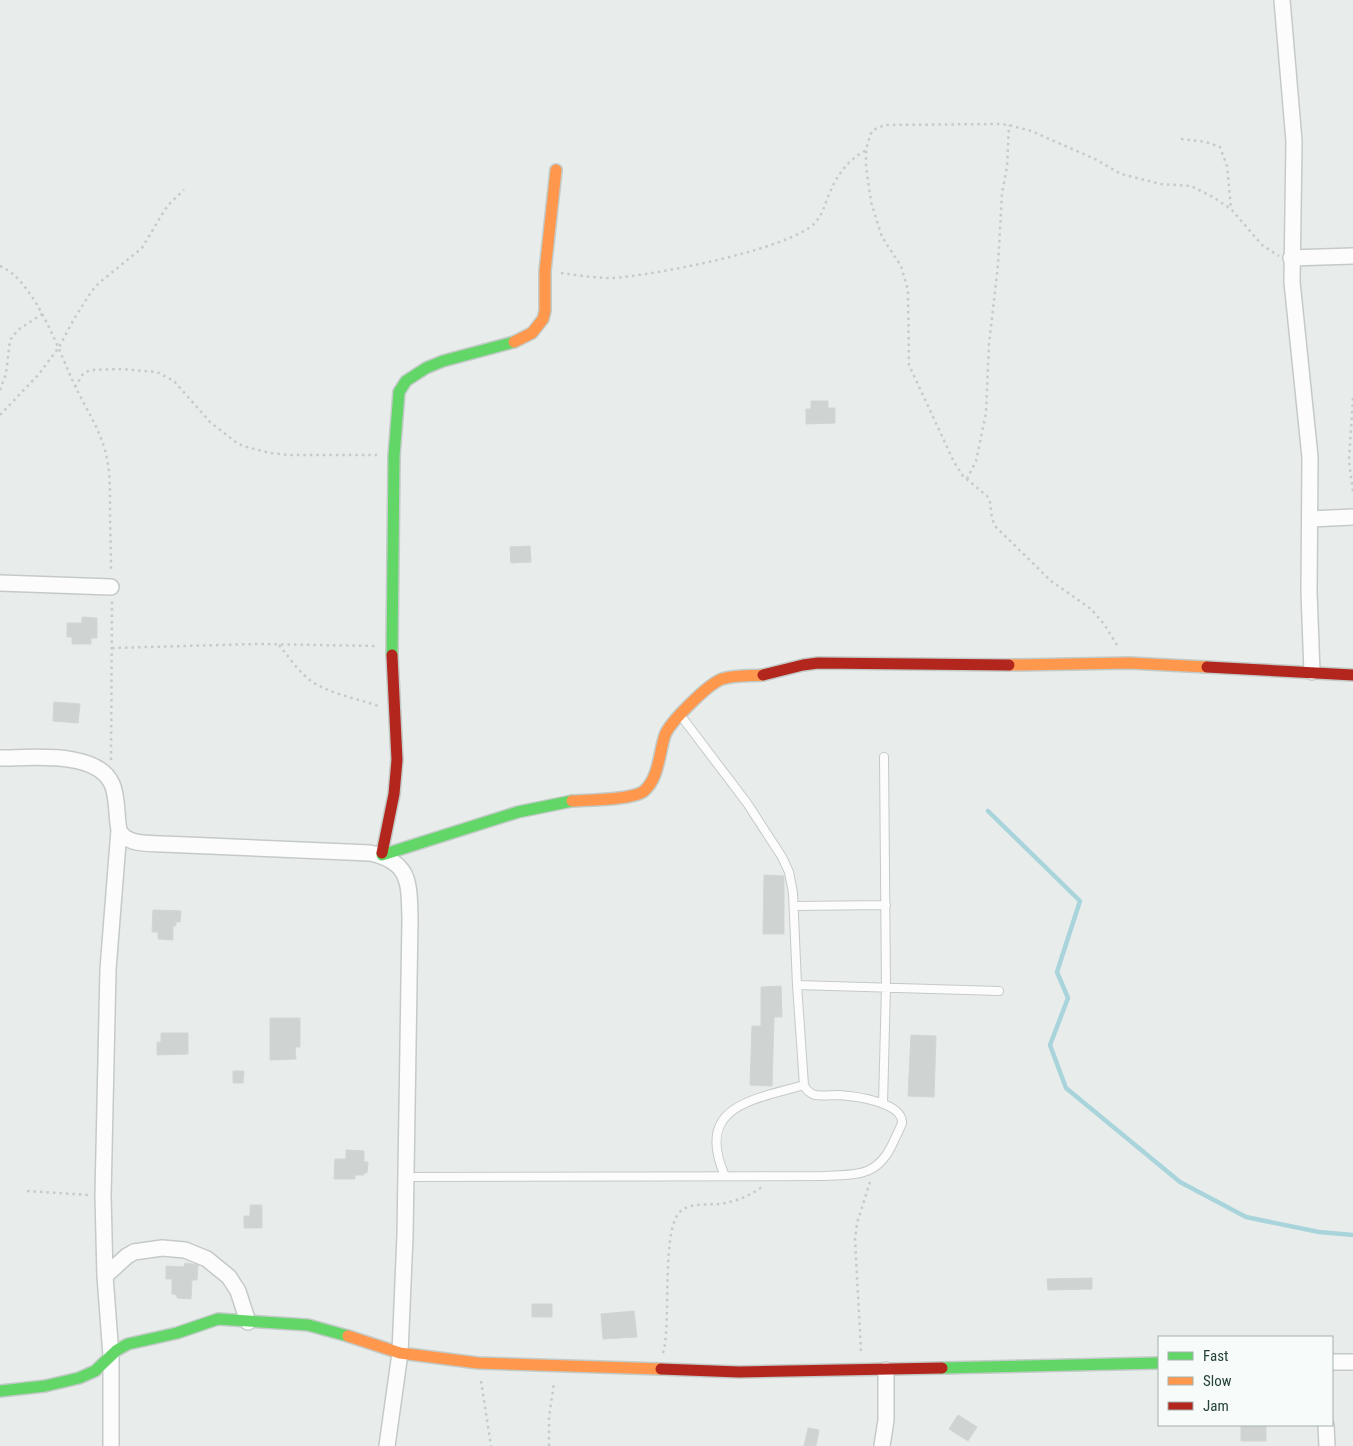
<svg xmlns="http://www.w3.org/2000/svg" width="1353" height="1446" viewBox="0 0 1353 1446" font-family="'Roboto Condensed',sans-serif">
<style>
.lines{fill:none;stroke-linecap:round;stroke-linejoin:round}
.stream{stroke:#a9d4db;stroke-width:4.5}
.building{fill:#cfd4d2;stroke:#d1d6d4}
.lane-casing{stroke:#c5cac8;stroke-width:10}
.street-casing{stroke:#c5cac8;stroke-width:18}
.fast-casing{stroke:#c3cbc8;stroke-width:14}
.slow-casing{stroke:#c3cbc8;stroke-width:14}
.jam-casing{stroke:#c3cbc8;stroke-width:14}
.path{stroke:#c3ccca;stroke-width:2.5;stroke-dasharray:2.5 4;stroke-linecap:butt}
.lane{stroke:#fcfcfc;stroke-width:8}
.street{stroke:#fcfcfc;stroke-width:15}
.fast{stroke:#63d668;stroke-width:11}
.slow{stroke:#ff974d;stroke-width:11}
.jam{stroke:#b3261e;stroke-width:11}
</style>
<rect width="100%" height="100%" fill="#e8edeb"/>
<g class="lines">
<path class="stream" d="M988 811 1080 901 1057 972 1068 998 1050 1045 1066 1088 1180 1182 1246 1217 1319 1232 1353 1235"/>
</g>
<path class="building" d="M811 401H828V408H835V423L806 424V409H811Z
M530 546 531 562 511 563 510 547Z
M82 617 97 618V638H91V644H72V637H67V623H82Z
M54 702 80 704 78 723 53 721Z
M764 875 784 876V934H763Z
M153 910 181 911 180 922H176V926H173V940L158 939V932H152Z
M781 986 782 1017H774L772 1086 750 1085 752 1026H761V987Z
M270 1018H300V1047H295L296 1059 270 1060Z
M161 1033H188V1054L157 1055V1042H161Z
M911 1035 936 1036 934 1097 908 1096Z
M233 1071H244L243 1083H233Z
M346 1150 364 1151V1162H368L367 1173H364V1175H355V1179H334L335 1159H346Z
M250 1205H262V1228H244V1216H250Z
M185 1263 198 1265 197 1280H192L191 1299 177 1298V1295L172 1294V1279H166V1266L184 1267Z
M1092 1278V1289L1048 1290 1047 1279Z
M532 1304H552V1317H532Z
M634 1311 637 1337 603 1339 601 1314Z
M958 1415 977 1427 968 1441 949 1429Z
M1241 1425H1266V1441H1241Z
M808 1428 819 1430 816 1446H804Z"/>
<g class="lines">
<defs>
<path id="lane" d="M794 906 886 905
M797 985 999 991
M883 1104 886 987 884 757
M725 1176C694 1106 752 1100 804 1085
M405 1177 823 1176C856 1174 876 1178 892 1145 895 1138 899 1131 902 1123 903 1102 854 1096 839 1095 831 1095 822 1096 815 1095 809 1093 806 1090 804 1085L797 985 793 893 789 872 782 857 747 803 681 716"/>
<path id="street" d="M1282 0 1294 141 1292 282 1310 457 1309 592 1312 672
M1291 258 1353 256
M1310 519 1353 517
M0 583 111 587
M0 758C31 758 97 750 112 784 118 797 116 816 119 830 125 845 149 843 163 844L370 853C411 862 409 883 410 919L405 1236 400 1353 387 1446
M105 1276 127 1256 134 1252 162 1248 185 1250 207 1259 229 1277 238 1291 248 1322
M1332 1362H1353
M1326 1425 1327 1446
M111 1446V1356L105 1276 103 1196 108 969 119 830
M882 1446 886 1420V1370"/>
<path id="fast" d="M392 655 394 456 399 392 406 381 426 368 443 361 514 342
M382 853V855L518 812 572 801
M942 1368 1159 1363
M0 1391 45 1386 79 1378 95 1371 117 1350 128 1344 177 1333 218 1319 308 1325 348 1336"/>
<path id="slow" d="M514 342 532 333 543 319 545 311V271L556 170
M1009 665 1129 663 1207 667
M572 801C588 800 633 800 644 791 659 778 659 753 665 735 670 722 708 684 722 679 735 675 749 676 763 675
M348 1336 400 1353 478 1363 661 1369"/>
<path id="jam" d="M1207 667 1353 675
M763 675 803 665 818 663 1009 665
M382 853 394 794 397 760 392 655
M661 1369 739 1372 942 1368"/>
</defs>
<use href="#lane" class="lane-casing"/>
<use href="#street" class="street-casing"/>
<use href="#fast" class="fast-casing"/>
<use href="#slow" class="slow-casing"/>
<use href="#jam" class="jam-casing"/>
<path class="path" d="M1181 139 1206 142 1220 147 1227 166 1231 208
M0 266C36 281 60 355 76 388 87 410 100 430 106 454 110 470 110 487 110 503 110 526 111 549 111 572
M561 273C577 275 594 278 611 278 651 276 788 250 815 223 821 216 824 208 827 199 836 177 845 162 866 150
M75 387 83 374 90 370 121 369 157 372 174 381 210 422 237 443 243 446 270 453 288 455H377
M0 390 6 374 10 340 18 330 42 314
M1353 398 1349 461 1353 492
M0 415 39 374 59 347 74 319 91 292 99 283 142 248 164 211 171 202 184 190
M967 479 976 461 986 413 989 344 998 265 1002 193 1007 167 1009 125
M279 645C289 657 298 671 311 681 328 693 358 699 378 706
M1117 645 1104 624 1091 609 1051 581 996 527 992 519 990 502 987 496 963 476 954 462 909 365 908 290 901 266 882 237 871 202 866 166V150L870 135 873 130 885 125 1000 124 1009 125 1031 131 1095 159 1121 174 1161 184 1191 186 1213 197 1231 209 1262 245 1279 256
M112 648 258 644 376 646
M111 760 112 600
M27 1191 89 1195
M861 1351 855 1239 857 1223 870 1182
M663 1353C672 1324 660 1225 682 1210 692 1203 707 1205 719 1204 735 1202 749 1196 762 1187
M481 1381 491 1446
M549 1446V1417L554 1383"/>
<use href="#lane" class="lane"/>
<use href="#street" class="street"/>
<use href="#fast" class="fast"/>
<use href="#slow" class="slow"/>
<use href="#jam" class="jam"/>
</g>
<rect x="1158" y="1336" width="175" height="90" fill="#f7fbf9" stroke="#a3b1ad"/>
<rect x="1168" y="1352" width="25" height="8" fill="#63d668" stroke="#a3b1ad"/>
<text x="1203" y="1361" font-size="15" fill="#24423a">Fast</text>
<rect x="1168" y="1377" width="25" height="8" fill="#ff974d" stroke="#a3b1ad"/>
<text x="1203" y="1386" font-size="15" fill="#24423a">Slow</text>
<rect x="1168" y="1402" width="25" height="8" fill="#b3261e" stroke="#a3b1ad"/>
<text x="1203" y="1411" font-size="15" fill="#24423a">Jam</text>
</svg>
